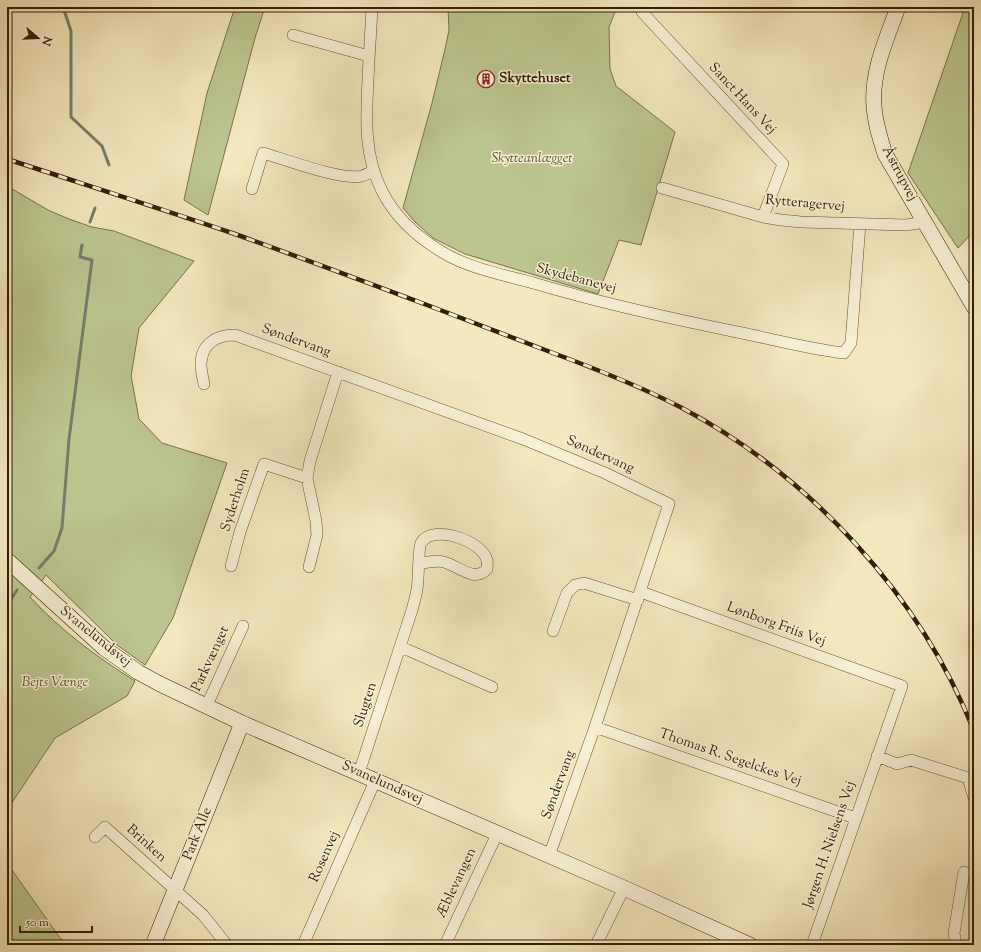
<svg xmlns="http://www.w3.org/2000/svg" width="981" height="952" viewBox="0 0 981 952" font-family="'Sorts Mill Goudy',serif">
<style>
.green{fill:#bcc590;stroke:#79704a}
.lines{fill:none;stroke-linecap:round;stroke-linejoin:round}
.stream{stroke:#737e6b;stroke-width:3}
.street-casing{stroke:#664f32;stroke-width:12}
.secondary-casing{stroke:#361c03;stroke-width:16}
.street{stroke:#f8f0d5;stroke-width:11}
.secondary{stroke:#f8f0d5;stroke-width:15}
.rail-casing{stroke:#361c03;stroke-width:4.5}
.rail{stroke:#f8f0d5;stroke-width:3;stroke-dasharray:9;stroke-linecap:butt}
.labels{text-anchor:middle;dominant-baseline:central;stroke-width:3;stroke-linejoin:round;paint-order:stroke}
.poi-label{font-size:14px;font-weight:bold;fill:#361c03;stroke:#f8f0d5;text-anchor:start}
.street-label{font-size:14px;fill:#361c03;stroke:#f8f0d5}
.park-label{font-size:14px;font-style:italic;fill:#5e4f2d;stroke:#f8f0d5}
</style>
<rect width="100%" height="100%" fill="#f4e8be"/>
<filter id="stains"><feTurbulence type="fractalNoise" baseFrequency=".005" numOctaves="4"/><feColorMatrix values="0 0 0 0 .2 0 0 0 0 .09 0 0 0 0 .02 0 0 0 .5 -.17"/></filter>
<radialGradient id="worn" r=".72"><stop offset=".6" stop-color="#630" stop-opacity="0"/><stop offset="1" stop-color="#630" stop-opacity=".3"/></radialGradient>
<path class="green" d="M235 7H265L255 38 208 215 184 200 207 93Z
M448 7H617L609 27 610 69 616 86 675 132 641 245 619 240 598 294 465 254 433 238 415 222 403 208 432 103 446 45 449 30Z
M965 7H974V231L958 248 908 173Z
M7 186 48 210 69 219 92 227 114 231 194 261 139 328 131 376 139 419 162 443 227 463 173 618 145 665 117 645 46 575 30 597C60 630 97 657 135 681L127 696 55 738 7 810Z
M7 863 60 938 70 945H7Z"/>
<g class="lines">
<path class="stream" d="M61 7 65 13 71 31V117L102 146 109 165
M90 222 95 208
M39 568 54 551 62 528 69 439 92 260 80 257 82 245
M7 613 10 601 17 590"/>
<defs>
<path id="street" d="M372 7C371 31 369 55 368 80 366 118 364 156 382 191 395 217 417 237 442 252 470 269 505 275 537 284 604 304 673 319 742 333 776 340 810 349 844 353L851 343 860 224
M642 12 783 164 763 217
M293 35 369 56
M662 188 763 217 781 220 801 222 906 225 925 222
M252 189 263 153C284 159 342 181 362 176 366 175 370 172 373 171
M204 384C203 378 201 371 201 365 201 344 216 335 235 335L523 439 605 473 669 504 595 727 549 856
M231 566 240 532 264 464 307 478
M309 567 317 535 316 521 307 478 310 461 338 372
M641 592 902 686 812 945
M553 631 567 593 575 585 584 583 638 600
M401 647 492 687
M207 705 243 626
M595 727 855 818
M877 756 897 764 911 760 968 778 974 798
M359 773 412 610C414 603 416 596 417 589 419 580 418 548 421 543 433 523 482 541 487 560 488 562 487 566 487 569 474 583 459 566 444 562 436 560 428 562 419 564
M95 837 105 827 203 915 227 945
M303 945 375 781
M445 945 497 834
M596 945 624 888
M956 945 954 933 964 872"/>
<path id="secondary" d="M898 7C887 38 871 72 874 106 875 123 880 138 885 154L974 307
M7 560 104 648 138 672 160 684 242 723 624 888 750 945
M153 945 242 723"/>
</defs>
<use href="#street" class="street-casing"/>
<use href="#secondary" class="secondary-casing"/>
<use href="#street" class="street"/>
<use href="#secondary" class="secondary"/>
<defs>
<path id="rail" d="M7 159C83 184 159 208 235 234 299 257 363 281 427 305 469 321 511 337 553 353 596 369 640 386 682 408 810 476 920 595 974 731"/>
</defs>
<use href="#rail" class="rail-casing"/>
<use href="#rail" class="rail"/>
</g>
<defs>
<symbol id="building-ring" viewBox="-11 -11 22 22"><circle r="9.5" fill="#f8f0d5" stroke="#8f2418" stroke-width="1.5"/><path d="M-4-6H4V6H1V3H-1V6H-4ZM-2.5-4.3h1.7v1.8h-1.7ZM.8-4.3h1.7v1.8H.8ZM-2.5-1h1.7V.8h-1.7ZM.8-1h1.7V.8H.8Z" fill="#8f2418"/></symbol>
</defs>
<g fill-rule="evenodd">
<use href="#building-ring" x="476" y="69" width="20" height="20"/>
</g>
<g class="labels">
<g class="poi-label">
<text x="499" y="79">Skyttehuset</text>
</g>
<g class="street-label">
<text transform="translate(742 99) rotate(47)">Sanct Hans Vej</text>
<text transform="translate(899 174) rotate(62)">Åstrupvej</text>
<text transform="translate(805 204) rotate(5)">Rytteragervej</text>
<text transform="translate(576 279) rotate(15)">Skydebanevej</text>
<text transform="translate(296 341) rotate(20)">Søndervang</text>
<text transform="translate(600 455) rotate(24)">Søndervang</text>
<text transform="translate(236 500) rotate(-72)">Syderholm</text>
<text transform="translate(776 625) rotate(20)">Lønborg Friis Vej</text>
<text transform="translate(95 637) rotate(39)">Svanelundsvej</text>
<text transform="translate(211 659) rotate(-65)">Parkvænget</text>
<text transform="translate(366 705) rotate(-72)">Slugten</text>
<text transform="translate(730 758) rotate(19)">Thomas R. Segelckes Vej</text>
<text transform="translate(382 783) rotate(24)">Svanelundsvej</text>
<text transform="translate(559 785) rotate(-70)">Søndervang</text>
<text transform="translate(198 834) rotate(-68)">Park Alle</text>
<text transform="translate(146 844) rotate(42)">Brinken</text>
<text transform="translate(830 845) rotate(-71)">Jørgen H. Nielsens Vej</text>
<text transform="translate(325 857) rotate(-66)">Rosenvej</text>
<text transform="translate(457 883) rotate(-65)">Æblevangen</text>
</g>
<g class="park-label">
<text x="532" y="159">Skytteanlægget</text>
<text x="55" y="683">Bejts Vænge</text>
</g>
</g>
<rect width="981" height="952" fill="none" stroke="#f4e8be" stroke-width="24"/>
<rect x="8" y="8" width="965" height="936" fill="none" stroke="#361c03" stroke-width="2"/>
<rect x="12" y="12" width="957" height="928" fill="none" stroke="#361c03"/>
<g transform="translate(38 38) rotate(109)" stroke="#f8f0d5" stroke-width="3" paint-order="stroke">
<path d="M0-3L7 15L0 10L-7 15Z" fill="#361c03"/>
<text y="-6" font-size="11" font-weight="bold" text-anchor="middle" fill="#361c03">N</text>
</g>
<path d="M20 926v6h72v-6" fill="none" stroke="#361c03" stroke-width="2"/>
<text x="26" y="926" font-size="12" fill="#361c03" stroke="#f8f0d5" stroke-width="3" paint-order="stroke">50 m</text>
<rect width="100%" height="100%" filter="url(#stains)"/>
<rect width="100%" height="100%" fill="url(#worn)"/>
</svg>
